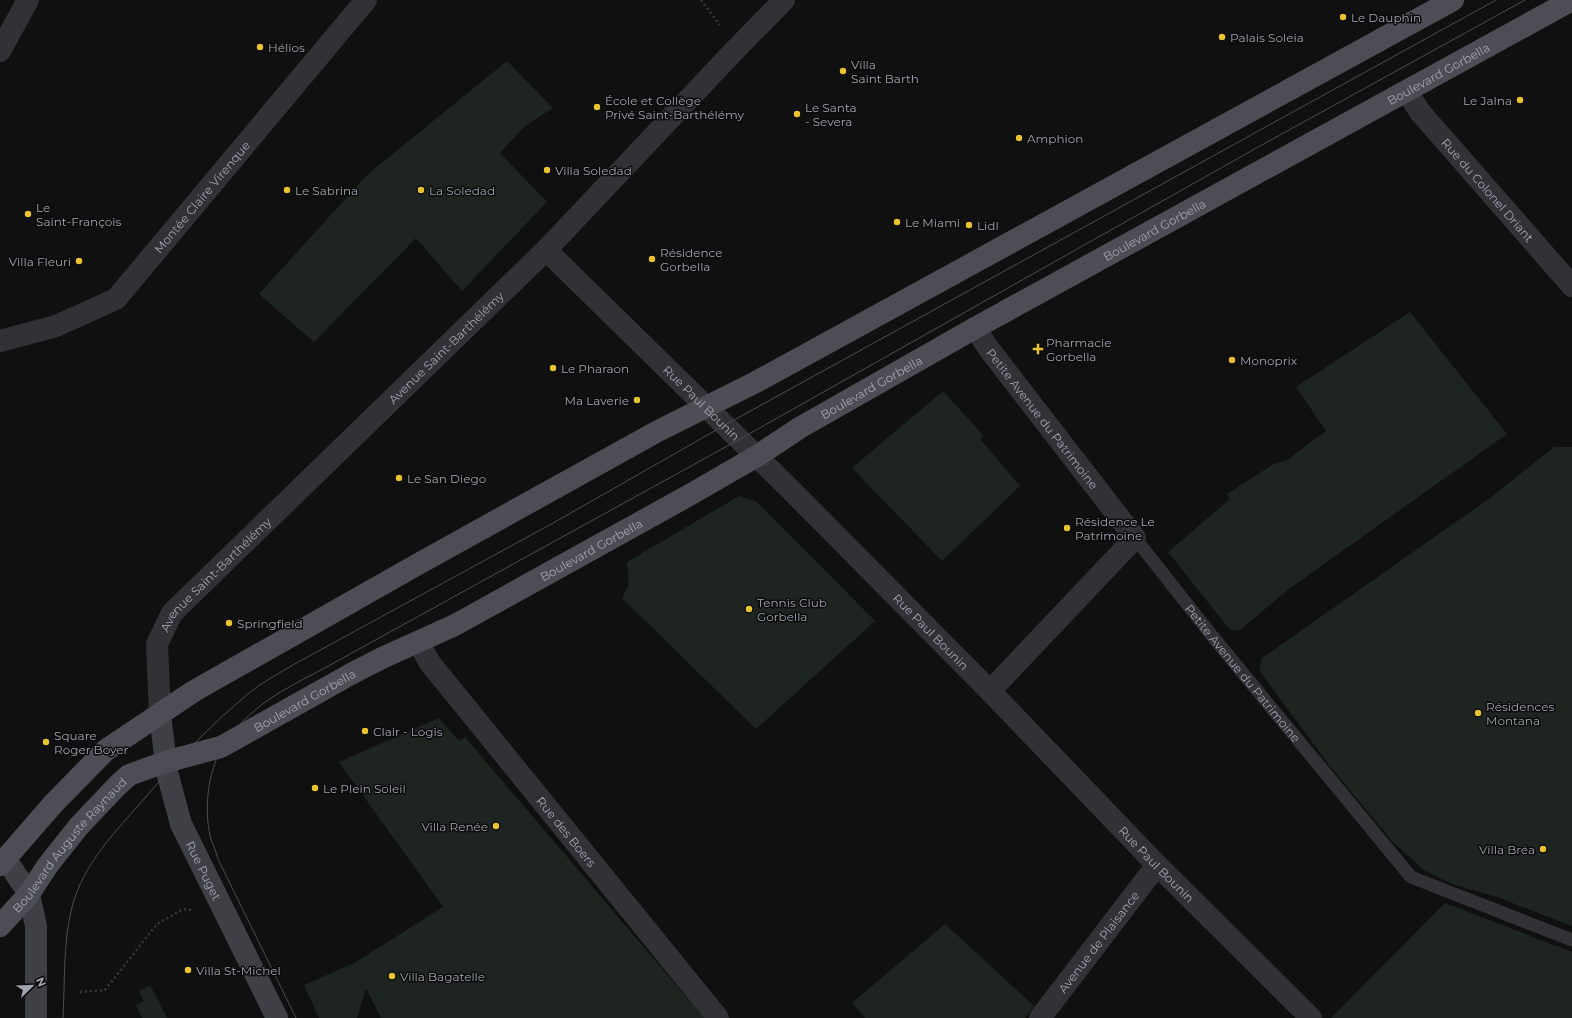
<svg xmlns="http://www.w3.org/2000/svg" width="1572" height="1018" viewBox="0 0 1572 1018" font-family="Montserrat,sans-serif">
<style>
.green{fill:#1e2520}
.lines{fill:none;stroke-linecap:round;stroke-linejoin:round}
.path{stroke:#37383d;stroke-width:2.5;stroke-dasharray:2 3;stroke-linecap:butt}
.service{stroke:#313136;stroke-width:13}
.minor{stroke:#313136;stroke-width:22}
.tertiary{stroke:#313136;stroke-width:22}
.secondary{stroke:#3f4046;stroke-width:22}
.primary{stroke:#4d4e55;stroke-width:22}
.tram{stroke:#4b4d53;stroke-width:1}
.poi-dot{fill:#e9c430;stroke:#0b0b0c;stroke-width:1.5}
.labels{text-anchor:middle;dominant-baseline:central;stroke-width:3;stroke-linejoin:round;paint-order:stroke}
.poi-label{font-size:12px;fill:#a1a4b1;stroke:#0b0b0c;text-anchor:start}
.street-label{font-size:12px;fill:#a1a4b1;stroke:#0b0b0c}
</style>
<rect width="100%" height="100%" fill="#101011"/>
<path class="green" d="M507 61 553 108 525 126 500 153 547 202 462 291 416 238 314 342 259 294 368 174Z
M1410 312 1507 434 1289 589 1240 630H1230L1168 552 1230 499 1227 494 1272 465 1287 460 1326 431 1296 387Z
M943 391 984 436 980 439 1020 486 942 561 852 468Z
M1554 447H1572V926L1497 897 1452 884 1424 870 1393 842 1329 765 1259 670 1262 658 1490 498Z
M739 496 757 502 875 621 756 729 622 598 629 584 627 562Z
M439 718 459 741 465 737 704 1018H381L366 988 357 1018H319L304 985 354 963 443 907 339 762Z
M1445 903 1572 952V1018H1331Z
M945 924 1034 1006 1025 1018H865L852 1003Z
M150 985 167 1018H142L136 1005 144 1001 139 991Z"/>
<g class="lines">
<path class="path" d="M701 0 720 25
M80 992 105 990 157 924 183 909 192 910"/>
<path class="service" id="s1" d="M1135 538 1213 637 1411 877 1572 940"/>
<g class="minor">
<path id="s2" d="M1407 92 1420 112 1572 286"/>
<path id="s3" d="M546 250 788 487 990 691 1157 865 1311 1018"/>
<path id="s4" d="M975 328 989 349 1135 538 990 691"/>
<path id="s5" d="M0 341 56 326 116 299 366 0"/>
<path id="s6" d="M418 642 430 663 718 1018"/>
<path id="s7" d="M160 714 157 644 172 613 546 250 735 50 784 0"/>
<path id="s8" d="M1040 1018 1157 865"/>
</g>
<path class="tertiary" d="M0 51 28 0"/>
<g class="secondary">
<path id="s9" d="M160 714 167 772 181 824 277 1018"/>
<path d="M5 858 29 894 36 926V1018"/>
</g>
<g class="primary">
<path d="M0 865 54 803 106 750 194 691 420 563 658 431 756 382 1453 0"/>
<path id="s10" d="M0 926 29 894 48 865 79 826 118 785 129 775 165 762 221 747 351 674 382 658 455 625 693 493 757 456 801 427 975 328 1572 0"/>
</g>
<path class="tram" d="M63 1018C65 981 63 942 72 907 83 864 116 831 144 799 176 762 210 725 248 694 261 683 276 675 291 666L555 522 725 425 1496 0
M296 1018 218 859C216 851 212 843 210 836 204 806 208 775 221 749 227 735 248 716 260 706 278 692 300 681 321 670L740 439 1260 146 1525 0"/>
</g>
<g class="poi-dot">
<circle cx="1343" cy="17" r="4"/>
<circle cx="1222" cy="37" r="4"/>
<circle cx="260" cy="47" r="4"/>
<circle cx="843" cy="71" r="4"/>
<circle cx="1520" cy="100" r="4"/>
<circle cx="597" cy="107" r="4"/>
<circle cx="797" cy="114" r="4"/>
<circle cx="1019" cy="138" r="4"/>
<circle cx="547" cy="170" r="4"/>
<circle cx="287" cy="190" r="4"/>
<circle cx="421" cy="190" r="4"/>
<circle cx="28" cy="214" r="4"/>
<circle cx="897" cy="222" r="4"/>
<circle cx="969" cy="225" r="4"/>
<circle cx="652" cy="259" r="4"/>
<circle cx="79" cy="261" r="4"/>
<path d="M1036 343h4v4h4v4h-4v4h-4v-4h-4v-4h4z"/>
<circle cx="1232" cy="360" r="4"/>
<circle cx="553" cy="368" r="4"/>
<circle cx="637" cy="400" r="4"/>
<circle cx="399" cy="478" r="4"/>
<circle cx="1067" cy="528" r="4"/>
<circle cx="749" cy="609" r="4"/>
<circle cx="229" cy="623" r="4"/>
<circle cx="1478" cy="713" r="4"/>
<circle cx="365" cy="731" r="4"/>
<circle cx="46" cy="742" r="4"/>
<circle cx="315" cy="788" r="4"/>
<circle cx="496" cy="826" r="4"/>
<circle cx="1543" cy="849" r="4"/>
<circle cx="188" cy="970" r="4"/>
<circle cx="392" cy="976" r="4"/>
</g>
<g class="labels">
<g class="poi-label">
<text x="1351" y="17">Le Dauphin</text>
<text x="1230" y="37">Palais Soleia</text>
<text x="268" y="47">Hélios</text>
<text x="851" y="64">Villa<tspan x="851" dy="14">Saint Barth</tspan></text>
<text x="605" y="100">École et Collège<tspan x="605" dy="14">Privé Saint-Barthélémy</tspan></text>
<text x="1512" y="100" text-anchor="end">Le Jalna</text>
<text x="805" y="107">Le Santa<tspan x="805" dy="14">- Severa</tspan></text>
<text x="1027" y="138">Amphion</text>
<text x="555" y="170">Villa Soledad</text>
<text x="295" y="190">Le Sabrina</text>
<text x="429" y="190">La Soledad</text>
<text x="36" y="207">Le<tspan x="36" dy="14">Saint-François</tspan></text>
<text x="905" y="222">Le Miami</text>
<text x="977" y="225">Lidl</text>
<text x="660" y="252">Résidence<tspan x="660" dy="14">Gorbella</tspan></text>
<text x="71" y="261" text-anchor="end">Villa Fleuri</text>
<text x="1046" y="342">Pharmacie<tspan x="1046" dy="14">Gorbella</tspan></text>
<text x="1240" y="360">Monoprix</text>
<text x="561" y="368">Le Pharaon</text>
<text x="629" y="400" text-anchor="end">Ma Laverie</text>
<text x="407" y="478">Le San Diego</text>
<text x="1075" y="521">Résidence Le<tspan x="1075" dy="14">Patrimoine</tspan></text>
<text x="757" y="602">Tennis Club<tspan x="757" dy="14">Gorbella</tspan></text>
<text x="237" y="623">Springfield</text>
<text x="1486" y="706">Résidences<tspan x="1486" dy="14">Montana</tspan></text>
<text x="373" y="731">Clair - Logis</text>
<text x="54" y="735">Square<tspan x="54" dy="14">Roger Boyer</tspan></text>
<text x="323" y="788">Le Plein Soleil</text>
<text x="488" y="826" text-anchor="end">Villa Renée</text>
<text x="1535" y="849" text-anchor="end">Villa Bréa</text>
<text x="196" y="970">Villa St-Michel</text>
<text x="400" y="976">Villa Bagatelle</text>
</g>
<g class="street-label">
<text stroke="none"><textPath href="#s10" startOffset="1687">Boulevard Gorbella</textPath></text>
<text stroke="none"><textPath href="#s2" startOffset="127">Rue du Colonel Driant</textPath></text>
<text stroke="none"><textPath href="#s5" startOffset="257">Montée Claire Virenque</textPath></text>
<text stroke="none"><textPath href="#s10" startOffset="1363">Boulevard Gorbella</textPath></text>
<text stroke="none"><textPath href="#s7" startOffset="486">Avenue Saint-Barthélémy</textPath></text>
<text stroke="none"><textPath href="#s10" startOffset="1039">Boulevard Gorbella</textPath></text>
<text stroke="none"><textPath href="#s3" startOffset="218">Rue Paul Bounin</textPath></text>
<text stroke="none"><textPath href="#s4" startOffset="113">Petite Avenue du Patrimoine</textPath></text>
<text stroke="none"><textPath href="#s10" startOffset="715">Boulevard Gorbella</textPath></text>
<text stroke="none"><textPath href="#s7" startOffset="162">Avenue Saint-Barthélémy</textPath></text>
<text stroke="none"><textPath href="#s3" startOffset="542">Rue Paul Bounin</textPath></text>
<text stroke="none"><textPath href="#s1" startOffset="173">Petite Avenue du Patrimoine</textPath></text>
<text stroke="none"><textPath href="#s10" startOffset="391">Boulevard Gorbella</textPath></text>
<text stroke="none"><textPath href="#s6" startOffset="241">Rue des Boers</textPath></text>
<text stroke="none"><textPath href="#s10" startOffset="107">Boulevard Auguste Raynaud</textPath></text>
<text stroke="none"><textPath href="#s3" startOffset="866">Rue Paul Bounin</textPath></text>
<text stroke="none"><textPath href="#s9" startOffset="164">Rue Puget</textPath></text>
<text stroke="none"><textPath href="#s8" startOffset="96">Avenue de Plaisance</textPath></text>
</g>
</g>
<g transform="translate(32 986) rotate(67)" stroke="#0b0b0c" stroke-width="3" paint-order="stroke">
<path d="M0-3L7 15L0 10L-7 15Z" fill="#a1a4b1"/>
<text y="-6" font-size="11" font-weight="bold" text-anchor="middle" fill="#a1a4b1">N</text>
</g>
</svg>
